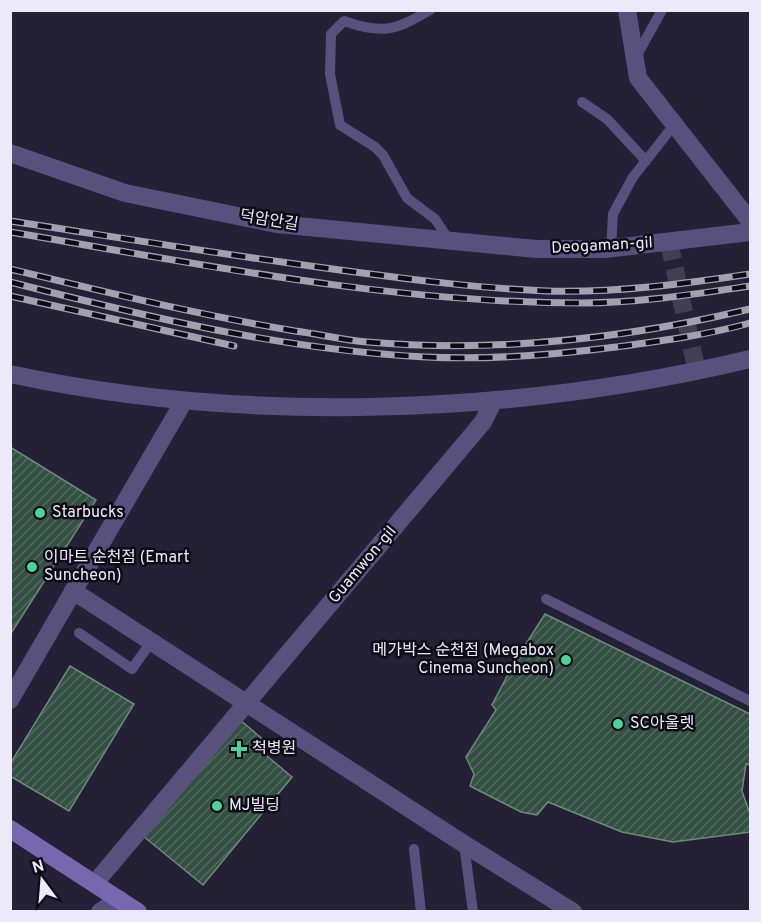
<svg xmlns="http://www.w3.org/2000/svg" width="761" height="922" viewBox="0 0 761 922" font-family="Overpass,'Noto Sans KR',sans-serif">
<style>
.building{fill:url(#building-hatch);stroke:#6d8a7b;stroke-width:1.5}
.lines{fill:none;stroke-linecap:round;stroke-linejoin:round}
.minor-tunnel{stroke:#423e53;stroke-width:18;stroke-dasharray:18 9;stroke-linecap:butt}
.service{stroke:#58507d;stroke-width:10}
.minor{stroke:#58507d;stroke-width:18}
.tertiary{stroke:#58507d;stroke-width:18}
.secondary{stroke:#7668af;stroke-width:18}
.rail-casing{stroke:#a3a0b2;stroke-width:7}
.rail{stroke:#0d0b15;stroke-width:4.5;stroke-dasharray:14;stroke-linecap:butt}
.poi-dot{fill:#4dd39a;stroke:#0d0b15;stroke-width:2}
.labels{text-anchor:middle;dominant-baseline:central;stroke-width:5;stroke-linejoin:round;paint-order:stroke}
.street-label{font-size:16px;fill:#eceaf9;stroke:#0d0b15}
.poi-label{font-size:16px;fill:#eceaf9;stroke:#0d0b15;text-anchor:start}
</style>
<defs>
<pattern id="building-hatch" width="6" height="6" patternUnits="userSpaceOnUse" patternTransform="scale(1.5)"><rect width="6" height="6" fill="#345042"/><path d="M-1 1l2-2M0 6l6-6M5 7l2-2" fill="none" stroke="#52695e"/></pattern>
</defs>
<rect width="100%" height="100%" fill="#242036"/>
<path class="building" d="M10 447 96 500 10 635Z
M545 614 750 714V765L746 764 742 791 750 814V832L673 842 622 832 548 802 537 815 521 812 470 786 474 774 466 757 496 710 492 705 515 661Z
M70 666 134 704 69 811 10 776V764Z
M239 719 267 743 261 751 292 777 203 885 143 836Z"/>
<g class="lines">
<path class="minor-tunnel" d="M669 242 697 372"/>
<path class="service" d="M430 10C396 30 383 35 344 21L331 34 330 74 340 125 375 147 383 155 407 198 435 219 449 240
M636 57 662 10
M582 102 607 119 646 161
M611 249 613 214 633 177 674 125
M546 599 750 701
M79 633 132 669 151 642
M464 844 473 912
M414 849 421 912"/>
<path class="minor" d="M627 10 638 78 750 221
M10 153 125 193 277 224 536 249H605L750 232
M10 374C247 425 516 415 750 359
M73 591 464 844 573 912
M95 883 483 422 494 400
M100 912 119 899"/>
<path class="tertiary" d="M10 700 184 401"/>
<path class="secondary" d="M10 829 138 912"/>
<defs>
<path id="rail" d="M10 221C115 237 220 254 325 268 399 278 473 288 547 291 614 293 684 284 750 274
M10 232C199 264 391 303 583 303 639 303 695 294 750 286
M10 269C105 292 199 315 295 331 319 334 343 340 367 342 497 353 624 339 750 309
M10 282C147 317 284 350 426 357 489 360 553 355 616 347 661 341 707 335 750 323
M10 296 234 346"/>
</defs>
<use href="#rail" class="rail-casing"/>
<use href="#rail" class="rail"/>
</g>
<g class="poi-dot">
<circle cx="40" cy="513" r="6"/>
<circle cx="32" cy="567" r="6"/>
<circle cx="566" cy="660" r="6"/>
<circle cx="618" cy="724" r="6"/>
<path d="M236 740h6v6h6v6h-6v6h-6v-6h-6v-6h6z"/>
<circle cx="217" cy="806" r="6"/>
</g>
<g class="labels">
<g class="street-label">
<text transform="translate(269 221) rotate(9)">덕암안길</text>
<text transform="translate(602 246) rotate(-3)">Deogaman-gil</text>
<text transform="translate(363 565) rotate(-50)">Guamwon-gil</text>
</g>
<g class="poi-label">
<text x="52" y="513">Starbucks</text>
<text x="44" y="558">이마트 순천점 (Emart<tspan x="44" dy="18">Suncheon)</tspan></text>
<text x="554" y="651" text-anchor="end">메가박스 순천점 (Megabox<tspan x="554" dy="18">Cinema Suncheon)</tspan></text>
<text x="630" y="724">SC아울렛</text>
<text x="252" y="749">척병원</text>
<text x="229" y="806">MJ빌딩</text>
</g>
</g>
<rect width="761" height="922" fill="none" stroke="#eceaf9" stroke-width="24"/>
<g transform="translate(42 880) rotate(344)" stroke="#0d0b15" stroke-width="4.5" paint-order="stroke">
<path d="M0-4.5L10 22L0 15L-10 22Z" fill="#eceaf9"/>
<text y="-9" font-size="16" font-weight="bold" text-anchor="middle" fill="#eceaf9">N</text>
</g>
</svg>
